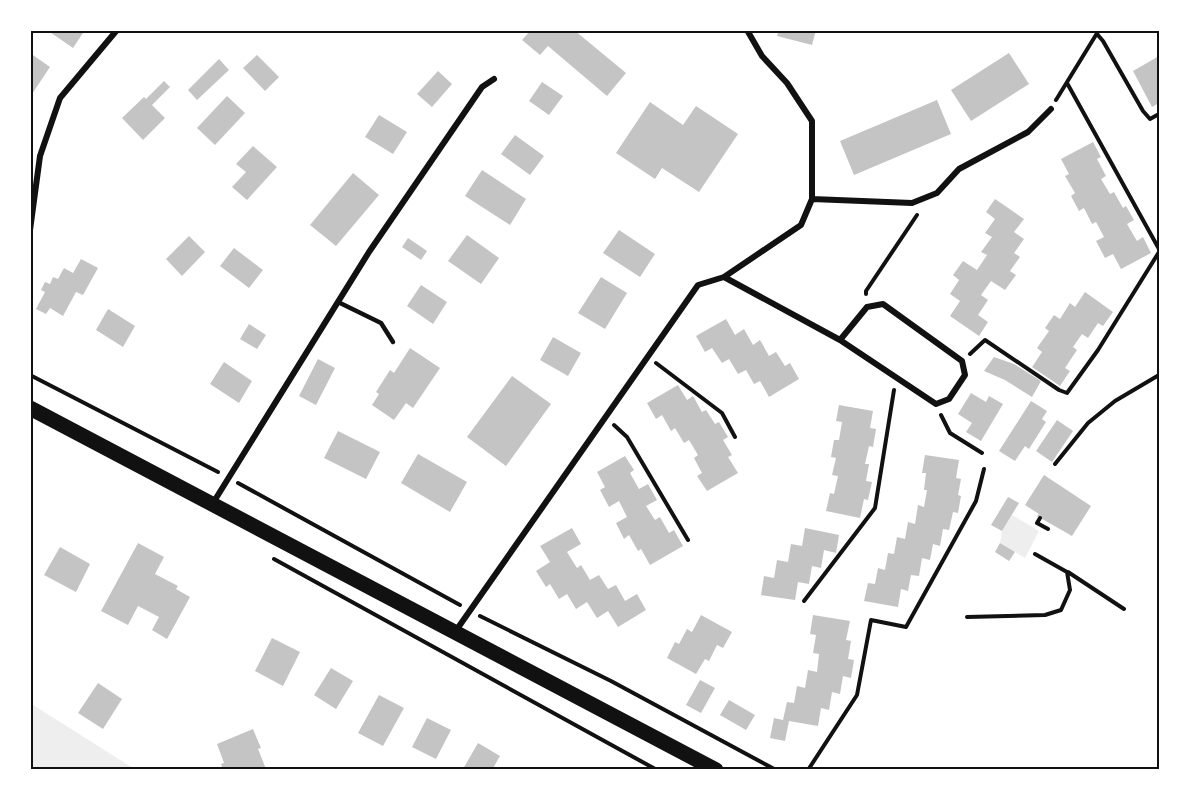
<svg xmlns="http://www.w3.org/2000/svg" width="1189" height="800" viewBox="0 0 1189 800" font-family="Figtree,sans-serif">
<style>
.green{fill:#eee}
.building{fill:#c4c4c4}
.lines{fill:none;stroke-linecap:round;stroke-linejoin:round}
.path{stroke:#111;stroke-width:4}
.service{stroke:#111;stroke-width:4.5}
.minor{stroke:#111;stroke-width:6}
.primary{stroke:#111;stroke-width:15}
.neatline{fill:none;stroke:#111;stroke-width:2}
</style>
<rect width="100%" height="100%" fill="#fff"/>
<path class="green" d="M1012 515 1039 531 1025 558 1000 543 1002 531Z
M30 703 136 770H30Z"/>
<path class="building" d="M47 30H85L73 48Z
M531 30H574L626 73 607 96 548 46 540 55 522 40Z
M779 30H816L812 45 777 36Z
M30 53 50 67 30 97Z
M1009 53 1029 84 971 121 951 90Z
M257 55 279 77 265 91 243 68Z
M1159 56V103L1152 107 1133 71Z
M219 59 229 70 197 100 188 90Z
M438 71 452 84 432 107 417 94Z
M164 81 170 87 152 105 165 118 143 140 122 118 144 97 146 99Z
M542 82 563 96 549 115 529 101Z
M227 96 245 113 215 145 197 128Z
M937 100 951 134 854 175 840 141Z
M650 102 683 125 696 106 738 134 699 192 662 168 655 179 616 153Z
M379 115 407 132 393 154 365 137Z
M515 135 544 156 530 175 501 154Z
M1093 142 1101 157 1097 159 1106 176 1101 179 1110 194 1114 192 1123 208 1126 206 1134 220 1127 224 1137 241 1143 237 1151 253 1121 269 1113 254 1105 258 1096 241 1104 237 1096 222 1092 224 1084 208 1079 211 1071 196 1075 193 1065 176 1069 174 1061 159Z
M253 146 277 167 247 200 232 187 246 172 236 164Z
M482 170 526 199 510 225 465 196Z
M353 173 379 195 336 246 310 225Z
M995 199 1024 219 1014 232 1024 239 1014 253 1020 257 1010 271 1016 275 1005 290 991 281 981 295 988 300 978 315 988 322 979 336 950 316 960 301 950 294 959 280 953 275 963 261 977 270 987 255 981 252 992 237 985 233 995 219 986 212Z
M619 230 655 254 640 277 603 253Z
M467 235 499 258 481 284 448 261Z
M189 236 205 252 182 276 166 259Z
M408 238 427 251 421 260 402 247Z
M234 248 263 270 249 288 220 266Z
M81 259 98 268 83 295 76 292 63 316 50 308 46 314 36 309 45 292 41 290 45 282 50 284 53 277 58 279 64 268 73 273Z
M601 277 627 293 605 329 578 313Z
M421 285 447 302 433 324 407 306Z
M1085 292 1113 312 1103 326 1098 323 1088 338 1082 334 1073 347 1077 350 1065 368 1070 371 1060 386 1032 367 1042 352 1037 348 1049 331 1045 328 1054 315 1060 319 1070 303 1075 307Z
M108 309 135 326 123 347 96 330Z
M726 319 735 335 744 329 753 345 760 340 769 356 776 352 785 366 790 363 799 379 769 397 760 381 754 384 746 370 738 374 729 359 722 363 712 348 705 352 696 336Z
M249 324 266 335 257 349 240 339Z
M553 337 581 353 568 376 540 360Z
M410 348 440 368 413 408 406 403 394 420 372 405 379 394 376 392 390 370 394 373Z
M994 357 1014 364 1041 381 1032 397 1005 380 984 371Z
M318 359 335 368 316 405 299 396Z
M224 362 252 381 239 403 210 384Z
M512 376 551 404 506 466 467 437Z
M678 385 687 400 693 396 702 412 706 410 715 424 719 422 728 437 723 440 732 455 728 457 738 473 707 491 697 476 702 473 694 458 698 455 689 440 684 443 675 428 671 431 662 415 656 419 647 403Z
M971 393 986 402 989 396 1003 404 981 441 966 432 972 423 958 414Z
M1031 401 1047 411 1042 419 1046 422 1029 449 1025 446 1015 461 999 451Z
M839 405 873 411 870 428 876 429 873 447 869 446 865 464H869L866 481 872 482 868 500 864 499 860 518 826 511 830 493 834 494 838 476 832 475 836 458 831 457 834 440H839L842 422 836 421Z
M1057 420 1073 431 1052 462 1036 451Z
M338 431 380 452 366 479 324 458Z
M418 454 467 482 450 512 401 483Z
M925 455 959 460 956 478 961 479 958 495 961 496 958 513 953 512 949 530 943 529 940 546 933 544 930 560 922 558 919 576 911 575 908 591 901 589 898 607 864 601 868 583 875 584 878 568 885 570 888 553 894 554 897 537 905 539 908 522 915 524 918 505 924 507 927 490H924L926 473H922Z
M625 456 634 470 630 473 639 489 648 484 657 500 646 506 655 520 660 517 669 533 674 530 683 546 650 565 641 549 638 551 629 535 624 539 616 523 627 517 619 501 609 507 600 490 605 487 597 472Z
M1044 475 1091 506 1072 536 1037 516 1039 514 1025 505Z
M1008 497 1019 503 1002 531 991 525Z
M572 528 581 544 567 552 577 568 581 565 590 580 599 575 608 589 616 585 625 601 637 594 646 610 618 627 608 611 597 618 587 602 576 609 567 594 559 599 550 584 546 587 536 571 550 562 540 546Z
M805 528 839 535 836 553 824 550 821 568 812 566 809 584 798 582 795 600 761 595 764 576 774 578 777 560 788 562 791 544 802 546Z
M138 543 164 557 155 574 178 586 176 589 190 597 167 639 152 630 159 617 138 606 128 625 101 611Z
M1000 543 1015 552 1009 561 995 552Z
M60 547 90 564 76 592 44 575Z
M701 615 732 632 723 648 717 645 709 661 705 659 696 674 667 658 675 642 679 644 687 629 692 632Z
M813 615 850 621 846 640 851 641 848 659 854 660 851 678 843 676 840 694 832 692 829 710 821 708 818 726 789 721 785 741 770 738 774 718 783 720 787 702 794 703 797 686 805 688 808 670 817 672 819 654 813 653 816 635 810 634Z
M272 638 300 652 283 686 255 671Z
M331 668 353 681 336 709 314 695Z
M700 680 715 688 701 713 686 705Z
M98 683 122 699 103 729 78 713Z
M379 695 404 708 383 746 358 733Z
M729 700 755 715 746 730 720 715Z
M427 718 451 730 436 759 412 747Z
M253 729 261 748 258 749 266 769 223 770 221 764 224 763 217 744Z
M478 743 500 756 492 770 463 769Z"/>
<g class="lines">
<path class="path" d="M1097 34 1103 41 1143 111 1150 119 1159 114
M1067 83 1159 249
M1056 100 1099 30
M866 294V291L917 215
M970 354 985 340 1059 390 1067 393 1098 350 1159 252
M656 363 722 413 735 437
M30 375 218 472
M941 415 950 433 982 453
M614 425 627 437 688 540
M1055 464 1088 423 1115 401 1159 375
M238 483 460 605
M1040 518 1037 523 1048 529
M274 559 657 770
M1068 572 1124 609
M804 601 875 508 894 390
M480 616 611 681 776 770
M967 617 1045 615 1061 610 1070 590 1067 572 1035 554
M808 770 857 695 871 620 906 627 976 501 984 469"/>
<path class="service" d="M338 302 381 323 393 342"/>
<path class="minor" d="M812 199 912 203 937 193 959 169 1028 132 1051 109
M30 230 40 156 60 98 117 30
M724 277 840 340 867 307 883 304 962 361 965 375 949 399 936 404 840 340
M213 503 369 252 482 87 494 79
M455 632 698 285 724 277 801 225 812 199V121L787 83 762 56 747 30"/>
<path class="primary" d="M30 408 716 770"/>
</g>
<rect width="1189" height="800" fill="none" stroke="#ffffff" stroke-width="63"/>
<rect x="32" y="32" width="1126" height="736" class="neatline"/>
</svg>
